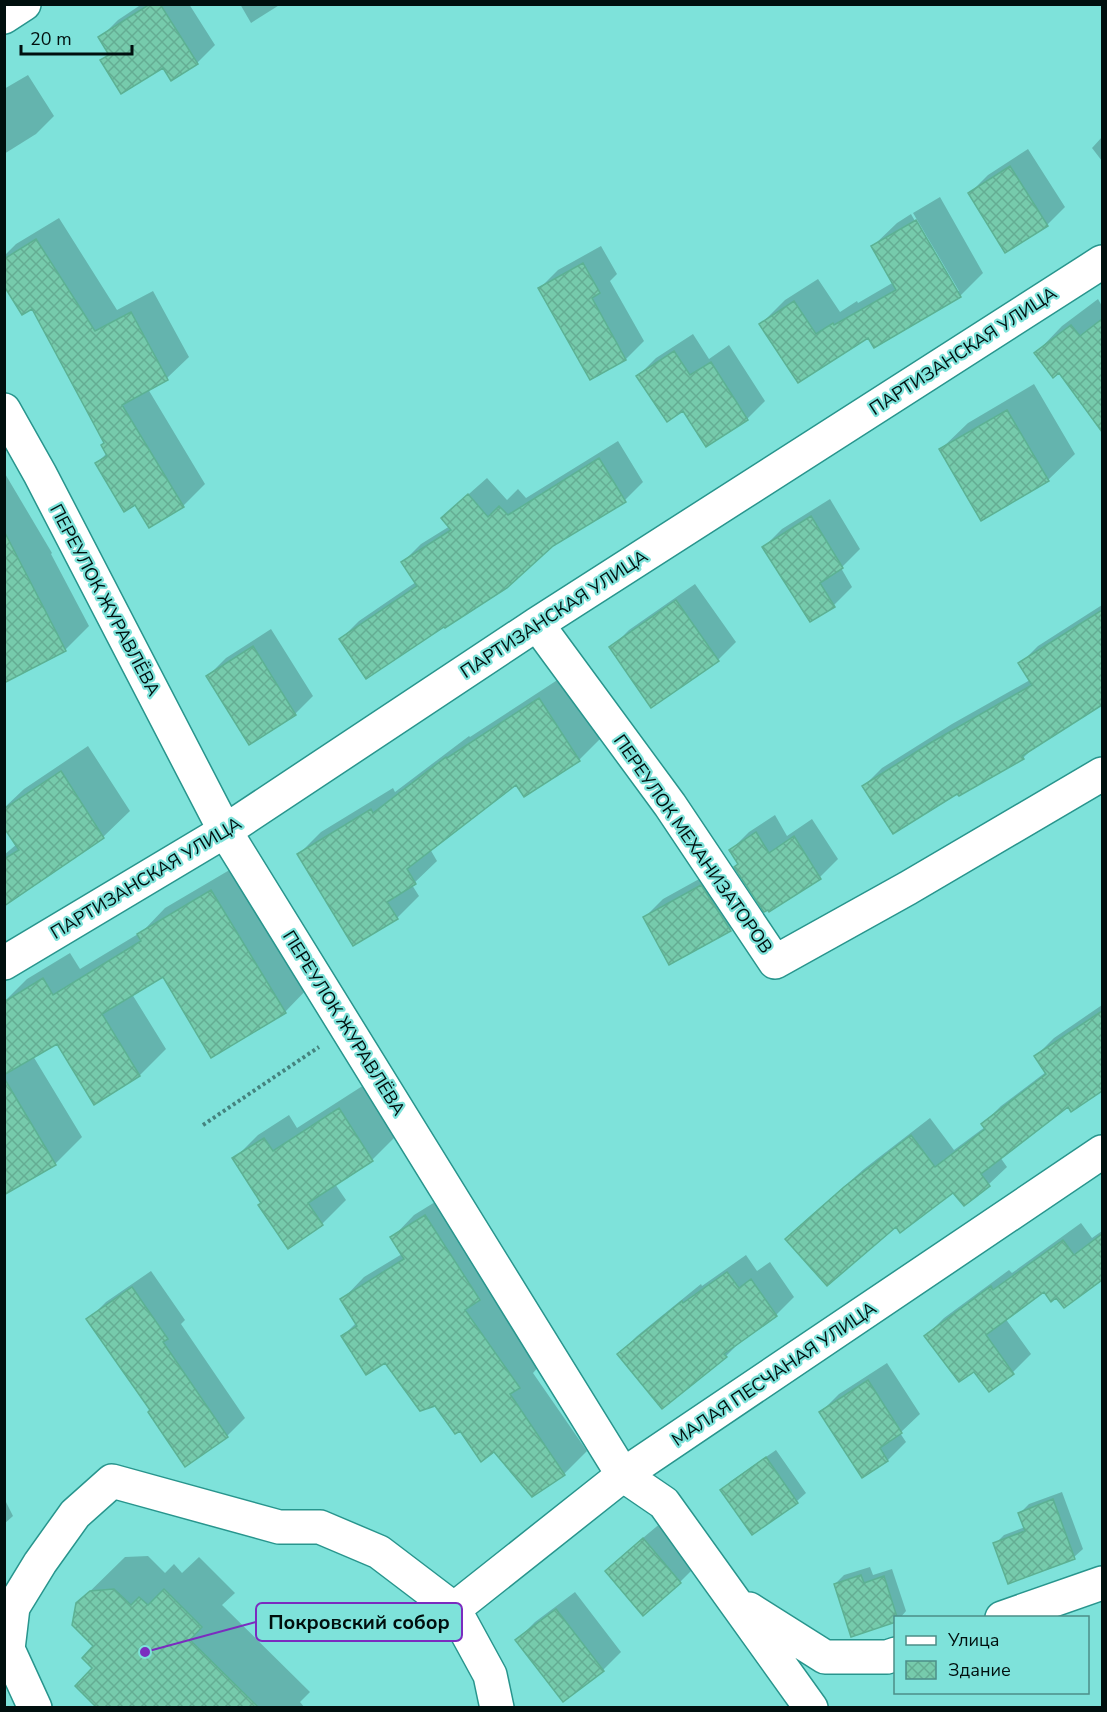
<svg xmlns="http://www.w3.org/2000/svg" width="1107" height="1712" viewBox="0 0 1107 1712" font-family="'Nunito Sans',sans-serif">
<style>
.shadow{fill:#0003}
.building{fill:url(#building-cross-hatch);stroke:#5cb193;stroke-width:1.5}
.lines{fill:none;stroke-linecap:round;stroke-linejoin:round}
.minor-casing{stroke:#28958d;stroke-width:36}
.path{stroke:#45837e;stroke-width:4;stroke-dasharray:3 3;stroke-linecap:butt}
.minor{stroke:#fff;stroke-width:33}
.labels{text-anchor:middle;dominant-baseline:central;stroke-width:4.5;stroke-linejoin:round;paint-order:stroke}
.street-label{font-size:18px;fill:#000f0e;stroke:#7ee2da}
.leader{fill:none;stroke:#7b2cbf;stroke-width:2}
.callout-dot{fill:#7b2cbf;stroke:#7ee2da;stroke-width:2}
.callout{fill:#7ee2da;stroke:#7b2cbf;stroke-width:2}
.callout-label{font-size:20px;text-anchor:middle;font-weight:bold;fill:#000f0e}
</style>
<defs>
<pattern id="building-cross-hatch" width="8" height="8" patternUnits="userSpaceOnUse" patternTransform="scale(1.5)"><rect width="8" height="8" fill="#76cbac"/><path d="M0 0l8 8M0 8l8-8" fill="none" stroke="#64ad93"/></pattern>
</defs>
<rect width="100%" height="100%" fill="#7ee2da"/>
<path class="shadow" d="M142 4H189L215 45 197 63 164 65 102 61 109 53 100 38 118 20Z
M240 4H281L251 23Z
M28 75 54 116 36 134 4 154V89Z
M1102 137V161L1092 148Z
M1028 149 1065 207 1047 225 970 193 988 175Z
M940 197 983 273 960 296 869 336 799 381 761 324 785 300 818 279 840 312 857 301 858 303 894 282 873 246 897 223 911 214 955 291H959L913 213Z
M59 218 117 310 153 291 189 357 167 378 148 389 205 484 183 506 136 503 97 463 107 453 106 442 33 307 4 283V256L16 244Z
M601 246 617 274 610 281 644 341 626 359 590 378 540 288 558 270Z
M1098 299 1102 306V429L1059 371 1036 353 1062 326Z
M693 334 709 359 729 345 765 401 747 419 683 409 638 376 656 358Z
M1034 384 1075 454 1048 480 941 449 968 423Z
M618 441 643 482 625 500 553 545 341 639 359 621 416 582 403 562 421 544 450 526 461 501 487 478 507 500 518 489 526 498Z
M4 472 52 553 51 554 89 626 65 650 4 640Z
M830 499 860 549 841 568 852 587 834 605 810 620 764 547 782 529Z
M695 584 736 642 718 660 611 648 629 630Z
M1102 605V703L1034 747 1023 758 958 792 864 786 882 768 952 724 1030 680 1020 664 1038 646Z
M271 629 313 696 295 714 208 676 226 658Z
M562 677 601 738 579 760 517 783 430 849 437 861 412 885 419 896 397 918 298 855 321 832 393 788 395 792 469 736 470 737Z
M88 746 130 811 103 837 4 897V855L17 844 4 825V808L24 789Z
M775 815 787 836 812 819 838 859 820 877 769 910 731 850 749 832Z
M238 865 311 985 285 1012 163 975 132 994 166 1049 140 1075 95 1102 57 1041 33 1056 82 1137 55 1164 4 1194V1002L27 979 70 953 80 969 143 931 165 908Z
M719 868 748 911 730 929 670 963 645 917 663 899Z
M1102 1005V1090L1072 1110 1068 1105 1000 1157 1007 1167 989 1184 964 1204 954 1190 896 1225 787 1239 805 1221 864 1169 930 1118 954 1150 985 1127 983 1124 1001 1106 1046 1072 1036 1056 1054 1038Z
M364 1085 396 1136 372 1160 335 1184 346 1200 322 1224 262 1203 234 1159 258 1135 289 1115 297 1128Z
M448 1194 501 1277 489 1290 541 1364 533 1373 587 1451 564 1474 532 1495 494 1450 460 1429 435 1404 386 1361 343 1336 356 1323 342 1300 364 1277 402 1254 392 1238 414 1215Z
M1081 1223 1092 1238 1102 1231V1279L1064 1306 1057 1296 1044 1290 1005 1318 1031 1354 1013 1372 989 1390 974 1370 926 1336 944 1318 1009 1270 1012 1273Z
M746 1255 757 1271 770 1262 794 1297 776 1315 744 1338 726 1356 619 1354 637 1336 701 1284 702 1286Z
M151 1271 185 1320 181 1324 245 1418 227 1436 152 1410 88 1320 106 1302Z
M887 1363 920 1414 900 1433 906 1442 888 1460 863 1476 821 1412 839 1394Z
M776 1450 806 1493 797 1501 753 1533 722 1490 731 1481Z
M1062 1492 1083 1549 1074 1557 1009 1582 995 1544 1004 1535 1025 1527 1020 1513 1029 1504Z
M4 1498 13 1516 4 1524Z
M662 1522 698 1564 680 1582 607 1571 625 1553Z
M148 1556 165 1573 174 1564 182 1573 199 1557 235 1593 222 1605 310 1692 300 1702 305 1708H139L132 1700 125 1708H99L77 1686 94 1668 95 1646 77 1604 125 1557Z
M870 1567 873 1575 892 1569 906 1611 900 1618H896L835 1584 844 1575Z
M575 1592 621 1652 603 1670 517 1640 535 1622Z"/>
<path class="building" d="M150 4H160L198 64 171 81 163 68 121 94 100 60 109 55 98 37Z
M1010 166 1048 226 1005 253 968 193Z
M916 220 961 297 874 348 868 338 798 383 759 324 794 301 816 334 833 323 834 325 896 290 871 246Z
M36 239 95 331 131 312 168 380 122 405 184 507 149 528 135 505 124 512 95 463 107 456 101 445 104 443 32 309 22 315 4 286V259Z
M583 263 600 293 592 298 626 360 590 380 538 288Z
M1102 319V432L1059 373 1053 378 1034 353 1071 325 1080 336Z
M674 351 690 375 711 362 748 420 706 447 683 411 667 422 636 376Z
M1007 410 1049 481 981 521 939 449Z
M599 458 626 502 553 546 507 588 445 628 444 627 366 679 339 639 417 586 401 562 451 530 441 518 468 494 488 517 499 506 508 515Z
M811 516 843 568 820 583 835 607 810 622 762 547Z
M4 531 66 651 4 683Z
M676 600 719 661 651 708 609 647Z
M1102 610V705L1022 756 1024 759 959 796 957 794 893 834 862 786 932 742 1032 685 1018 663Z
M253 646 296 715 249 745 206 676Z
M539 698 580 761 524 797 516 785 407 869 416 884 387 902 398 919 353 946 297 854 371 809 373 813 446 757 447 758Z
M61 771 104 838 4 906V859L19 850 4 828V809Z
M756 832 769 853 794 836 821 879 769 912 768 910 764 912 734 867 738 864 729 850Z
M701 885 731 931 669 965 643 917Z
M211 890 286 1013 211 1058 163 977 102 1014 140 1076 94 1105 57 1044 4 1075V1002L43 978 53 995 141 941 137 934Z
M1102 1011V1091L1071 1112 1068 1107 981 1174 990 1186 964 1206 953 1193 900 1233 896 1227 827 1286 785 1239 844 1187 911 1135 935 1167 985 1129 981 1124 1046 1074 1034 1056Z
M4 1078 56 1165 4 1195Z
M339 1108 373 1161 308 1203 323 1225 288 1249 258 1205 261 1203 232 1158 264 1138 273 1151Z
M425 1215 480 1300 465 1310 520 1388 510 1394 565 1475 532 1497 494 1452 481 1462 460 1431 455 1434 435 1406 420 1411 385 1363 366 1375 341 1336 357 1326 340 1299 404 1259 390 1237Z
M1102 1234V1280L1064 1308 1056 1298 1051 1302 1044 1292 986 1335 1014 1374 989 1392 974 1372 959 1382 924 1336 991 1286 993 1290 1063 1240 1074 1255Z
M727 1272 739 1288 751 1279 777 1316 724 1354 727 1357 662 1409 617 1354 682 1301 683 1303Z
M132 1287 168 1339 163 1342 228 1437 185 1467 148 1412 150 1410 86 1319Z
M868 1380 902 1433 880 1448 888 1461 862 1478 819 1412Z
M766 1457 798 1503 752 1535 720 1490Z
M1053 1499 1075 1559 1008 1584 993 1543 1025 1531 1018 1513Z
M643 1538 681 1583 643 1616 605 1571Z
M861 1575 864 1583 884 1576 897 1617H896V1622L851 1637 834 1584Z
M114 1589 131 1605 139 1597 148 1605 164 1589 202 1627 190 1640 258 1707H96L75 1686 92 1668 82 1658 93 1646 72 1625 76 1603 90 1591Z
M556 1609 604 1671 563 1702 515 1640Z"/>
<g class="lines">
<defs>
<path id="minor" d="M4 17 24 4
M4 410 40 474 225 831 623 1475 664 1503 811 1708
M537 624 670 805 775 962 908 888 1102 774
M4 963 225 831 537 624 1102 262
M454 1609 490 1675 497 1708
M749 1609 825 1657H887L896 1654
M1002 1618 1102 1583
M35 1708 8 1649 13 1607 40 1563 75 1514 112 1481 279 1527H320L379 1552 454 1609 623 1475 1102 1152"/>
</defs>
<use href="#minor" class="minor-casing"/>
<path class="path" d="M203 1125 319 1047"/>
<use href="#minor" class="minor"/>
</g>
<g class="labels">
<g class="street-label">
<text transform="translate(963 351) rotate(-33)">ПАРТИЗАНСКАЯ УЛИЦА</text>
<text transform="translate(105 600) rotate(62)">ПЕРЕУЛОК ЖУРАВЛЁВА</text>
<text transform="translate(554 614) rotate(-33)">ПАРТИЗАНСКАЯ УЛИЦА</text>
<text transform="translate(693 844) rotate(55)">ПЕРЕУЛОК МЕХАНИЗАТОРОВ</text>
<text transform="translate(146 878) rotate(-31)">ПАРТИЗАНСКАЯ УЛИЦА</text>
<text transform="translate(344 1023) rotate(58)">ПЕРЕУЛОК ЖУРАВЛЁВА</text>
<text transform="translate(774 1374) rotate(-34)">МАЛАЯ ПЕСЧАНАЯ УЛИЦА</text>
</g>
</g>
<path class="leader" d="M145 1652L256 1622"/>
<circle class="callout-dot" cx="145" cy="1652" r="6"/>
<rect class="callout" x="256" y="1603" width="206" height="38" rx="6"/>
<g class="callout-label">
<text x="359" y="1629">Покровский собор</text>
</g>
<rect width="1107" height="1712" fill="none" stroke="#000f0e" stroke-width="12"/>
<rect x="894" y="1616" width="195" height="78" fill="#7ee2da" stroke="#4c8e88" stroke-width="1.5"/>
<rect x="906" y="1636" width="30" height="9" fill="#ffffff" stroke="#4c8e88" stroke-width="1.5"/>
<text x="948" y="1646" font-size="18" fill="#000f0e">Улица</text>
<rect x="906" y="1661" width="30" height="18" fill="url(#building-cross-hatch)" stroke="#4c8e88" stroke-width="1.5"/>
<text x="948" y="1676" font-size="18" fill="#000f0e">Здание</text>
<path d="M21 45v9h111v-9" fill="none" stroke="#000f0e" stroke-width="3"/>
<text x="30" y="45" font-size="18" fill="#000f0e" stroke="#7ee2da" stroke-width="4.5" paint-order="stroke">20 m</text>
</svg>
